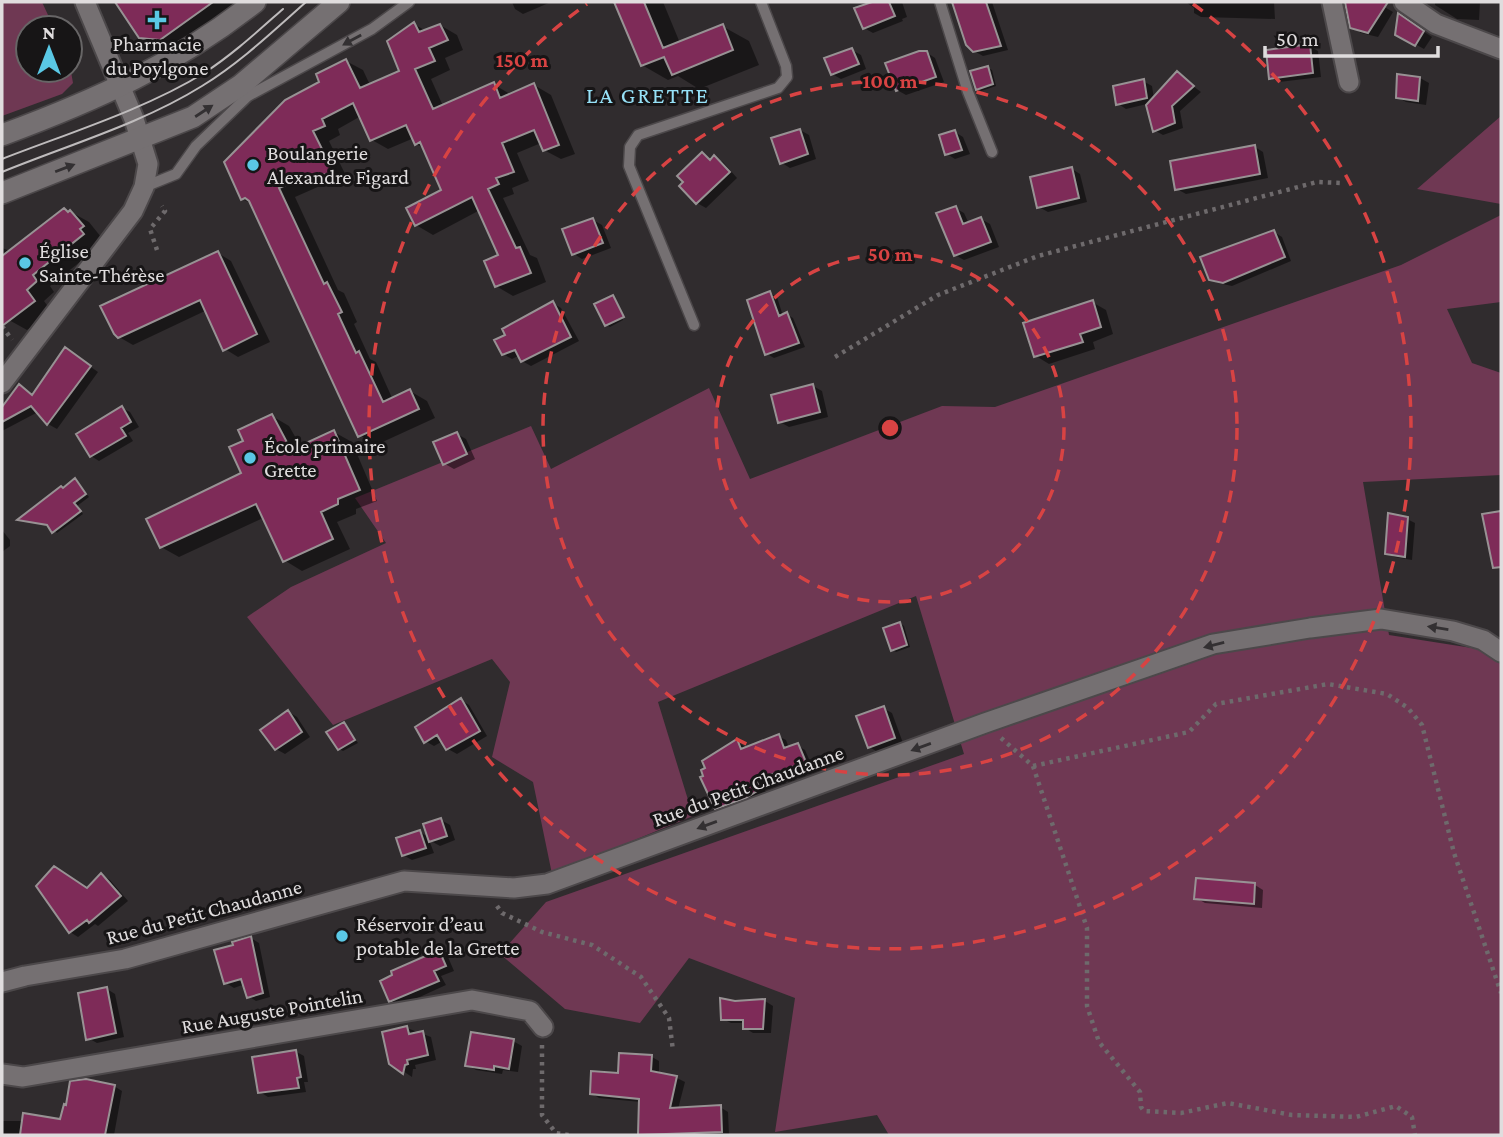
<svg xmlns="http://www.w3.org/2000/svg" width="1503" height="1137" viewBox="0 0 1503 1137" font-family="'Crimson Pro',serif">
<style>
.green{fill:#6f3853}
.shadow{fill:#0007}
.building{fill:#7e2b58;stroke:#989294;stroke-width:2}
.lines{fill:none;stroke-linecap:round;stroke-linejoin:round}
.lane-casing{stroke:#4c484a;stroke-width:13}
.street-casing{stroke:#4c484a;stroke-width:23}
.secondary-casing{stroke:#4c484a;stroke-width:24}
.path{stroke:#6e6a6c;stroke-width:4.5;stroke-dasharray:3.5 5;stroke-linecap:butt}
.lane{stroke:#757072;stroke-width:10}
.street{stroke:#757072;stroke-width:19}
.secondary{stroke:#757072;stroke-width:21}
.tram{stroke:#bebbbc;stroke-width:2}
.oneway{fill:#333032}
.ring{fill:none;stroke:#d84343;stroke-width:3.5;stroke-dasharray:12 9}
.poi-dot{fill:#5ac8e5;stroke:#171516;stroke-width:2.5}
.labels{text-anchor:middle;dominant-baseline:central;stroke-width:6;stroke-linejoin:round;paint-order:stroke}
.poi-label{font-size:21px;fill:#e0ddde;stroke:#171516;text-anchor:start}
.street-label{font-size:21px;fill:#e0ddde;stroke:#171516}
.neighbourhood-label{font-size:23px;letter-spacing:2px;fill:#96e1f7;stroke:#171516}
.centre{fill:#d84343;stroke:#171516;stroke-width:3.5}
.ring-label{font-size:21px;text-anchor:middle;font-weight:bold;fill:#d84343;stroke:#171516;stroke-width:6;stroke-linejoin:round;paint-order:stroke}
</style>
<rect width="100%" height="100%" fill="#302c2e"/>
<path class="green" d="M2 2H42L54 28H28V70H70V66L73 83 62 94 2 116Z
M1501 116V204L1417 189Z
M1501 215V302L1447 309 1472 363 1501 373V475L1363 482 1389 635 1491 651 1501 665V1135H889L877 1115 775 1132 795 998 689 958 640 1023 565 1009 500 954 546 902 964 754 916 596 658 702 693 816 552 874 533 782 492 757 510 682 492 659 333 725 247 617 291 587 386 543 355 498 531 426 551 469 709 388 750 479 942 406 995 407 1401 265Z"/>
<path class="shadow" d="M117 2H245L179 50 159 48 140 36Z
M512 2H551L523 14 515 9Z
M616 2H663L680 43 722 26 749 41 759 65 699 89 678 76 668 80 642 65Z
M877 2H902L907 17 902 19 903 21 873 33 864 28 857 9Z
M953 2H992L1008 50 983 56 974 51 968 44Z
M1186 2H1274L1275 19 1201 17 1194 13V8Z
M1348 2H1376L1393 12 1378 37 1361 33 1352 27Z
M1435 2H1480L1479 20 1457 19 1435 5Z
M1408 21 1432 37 1424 49 1397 34Z
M414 24 426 31 440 25 457 35 463 50 445 58 450 70 431 79 443 106 493 84 510 94 534 85 551 95 575 154 561 159 544 150 541 143 517 153 529 181 512 188 514 194 503 198 530 255 537 258 546 282 513 296 496 286 500 256 480 210 433 235 416 225 443 191 424 148 416 144 414 138 388 149 372 140 361 116 338 129 340 135 329 141 349 182 320 186 295 197 338 290 344 293 357 322 354 324 370 359 376 362 393 400 410 391 427 401 435 418 376 445 360 435 252 204 242 199 322 82 346 61 363 70 370 85 401 72Z
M1309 46 1318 51 1321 77 1279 82 1271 78Z
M852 50 861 55 866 69 841 79 832 74Z
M926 52 935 58 944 82 906 95 897 90Z
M988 68 992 70 996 86 981 91 977 88Z
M1177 74 1201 92 1180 111 1183 128 1163 135 1154 130 1147 104 1126 109 1117 103 1143 81 1152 86 1154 99Z
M1420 78 1429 83 1426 105 1406 102 1397 97Z
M800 130 809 135 816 159 790 168 782 163Z
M955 132 963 137 970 154 955 159 947 154Z
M1255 147 1263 152 1268 178 1186 194 1177 189Z
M703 154 712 160 715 158 723 162 737 178 706 208 697 203Z
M1072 169 1080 174 1087 202 1048 212 1039 207Z
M955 208 964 213 969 224 981 219 990 224 999 247 964 260 955 255Z
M71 212 89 222 101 237 97 240 101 245 50 286 54 292 44 301 52 312 27 330 9 320 2 310V248L10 251Z
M593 220 602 225 611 248 582 259 574 254Z
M1274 232 1282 237 1291 261 1232 286 1218 283 1210 279Z
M218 253 231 261 270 342 238 357 225 349 207 310 133 345 119 337Z
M770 293 777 297 783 316 786 314 793 318 805 347 774 358 767 354Z
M613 298 623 320 610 327 606 325Z
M1092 302 1106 310 1113 334 1093 342 1095 349 1049 364 1036 356Z
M553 303 561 308 579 341 531 366 522 361 520 355 512 359 503 354 507 335Z
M74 355 98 372 57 429 48 424 38 412 2 431V410L20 387 32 395Z
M813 386 822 391 828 417 789 427 780 422Z
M122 408 130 412 139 427 128 433 133 441 99 461 91 456Z
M272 416 289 426 301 447 334 432 352 442 377 501 356 509V514L337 522 350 549 302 571 284 560 263 518 179 557 161 547 243 474 245 442Z
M457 434 466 439 475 459 454 469 445 464Z
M75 480 89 497 77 506 83 514 57 533 50 526 21 520Z
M1407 519 1415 523 1412 560 1394 557 1387 553Z
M2 530 10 540V546L2 552Z
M900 623 904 626 910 647 896 652 892 650Z
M461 700 469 705 487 736 457 754 448 749 443 741 434 746 425 741Z
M883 708 892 713 903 743 878 752 869 747Z
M289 712 297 717 310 737 285 754 276 749Z
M344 724 358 743 343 751 339 749Z
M778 736 786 740 789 748 797 745 805 750 812 766 763 785 767 794 724 813 716 808 737 741 746 748Z
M441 820 450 825 455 840 440 846 429 840 434 853 412 860 403 855 420 832 430 838Z
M102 875 110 880 128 901 98 926 95 924 78 937 70 932 88 889Z
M1255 885 1263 890 1262 908 1205 903 1196 898Z
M251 938 259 943 270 997 256 1001 248 996 245 984 234 988 226 983Z
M439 952 448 957 454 971 441 976 446 985 400 1006 391 1001Z
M107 989 115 994 124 1037 97 1043 88 1038Z
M765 1001 773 1006 771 1033H753L745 1028V1023H731L723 1019 735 1003Z
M407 1028 431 1037 436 1060 415 1065 416 1069H413L412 1077 391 1063Z
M513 1041 522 1046 518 1072 503 1070 502 1074 476 1070 467 1065Z
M295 1051 304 1056 308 1082H304L306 1092 268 1097 260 1092Z
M652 1057 659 1061V1074L677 1078 685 1082 678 1109 720 1107 728 1112 729 1135H639L641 1102 599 1098 591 1093Z
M114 1086 122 1091 114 1135H2V1121H62Z"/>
<path class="building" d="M115 2H213L160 40 139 38Z
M614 2H644L663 48 723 24 733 50 672 75 664 57 641 66Z
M872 2H889L895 16 863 29 854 8Z
M952 2H986L1001 46 973 52 966 45Z
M1345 2H1388L1368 33 1350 28Z
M1398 13 1424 31 1415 46 1395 35Z
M414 22 419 32 440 24 448 40 429 48 435 61 415 69 433 109 494 82 500 98 534 83 559 145 543 151 534 130 502 143 514 172 496 178 499 184 488 189 516 248 520 247 531 273 495 287 484 261 498 255 472 197 415 226 406 208 441 190 420 142 415 145 406 125 370 141 353 103 322 119 325 126 313 131 334 173 302 178 279 188 324 284 327 282 342 312 338 314 356 353 359 351 383 402 410 389 419 409 358 437 249 201 245 198 241 200 224 162 285 100 319 82 316 74 346 59 360 88 399 71 387 41Z
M1310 44 1313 73 1269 79 1266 50Z
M852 48 859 64 831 75 824 58Z
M919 51H927L936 77 896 91 885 63Z
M988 66 993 84 976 90 970 71Z
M1177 71 1194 86 1172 106 1175 123 1153 132 1146 105Z
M1397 74 1420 77 1418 101 1396 98Z
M1144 79 1147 98 1116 105 1113 86Z
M800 129 808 154 780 164 771 138Z
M955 130 962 150 945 155 939 135Z
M1255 145 1260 174 1175 190 1170 161Z
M702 152 710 160 714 155 730 172 696 204 679 186 683 182 677 176Z
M1072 167 1079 198 1037 208 1030 177Z
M956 206 963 224 981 217 991 242 954 256 936 213Z
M64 208 68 212 70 210 84 226 80 229 84 234 33 275 37 281 27 290 35 301 2 326V256Z
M593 218 603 243 572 255 562 229Z
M1274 230 1285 257 1223 283 1209 280 1200 257Z
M218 251 257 334 223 351 200 300 118 338 114 334 100 306Z
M770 291 779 316 787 312 799 343 765 355 747 300Z
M613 295 624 317 605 326 594 304Z
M1093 300 1101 327 1080 334 1083 342 1034 357 1023 323Z
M553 301 571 337 521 362 515 350 502 355 494 340 505 335 502 329Z
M65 347 91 366 47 425 31 406 2 422V407L19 384 32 395Z
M813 384 820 412 778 423 771 395Z
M122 406 131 422 121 428 126 436 90 457 76 434Z
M272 414 291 450 334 430 360 490 338 499V504L321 512 333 539 283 562 256 504 160 548 146 519 241 473 229 447 243 441 238 430Z
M457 432 467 454 443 465 433 442Z
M75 478 86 494 74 503 81 511 52 533 47 525 17 520 61 486 63 488Z
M1501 511V567L1493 568 1482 514Z
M1388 513 1408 517 1405 557 1385 554Z
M900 622 907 645 891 651 883 628Z
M461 698 480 731 446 750 437 735 424 743 415 727Z
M884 706 895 738 868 748 856 716Z
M288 710 302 732 275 750 260 730Z
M344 722 355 740 338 750 326 732Z
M779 734 784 748 798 743 806 762 756 780 760 789 746 798 715 809 700 777 703 776 701 770 705 768 702 761 737 739 741 749Z
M441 818 447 836 429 842 423 824Z
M420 830 426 848 402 856 396 838Z
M54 866 87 888 101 873 121 896 89 923 87 920 69 933 36 886Z
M1196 878 1255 883 1254 904 1194 899Z
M251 936 263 993 247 998 241 979 224 984 214 950 233 945 232 942Z
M439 950 446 966 434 971 439 981 389 1002 380 981 392 975 391 971Z
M107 987 116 1033 86 1040 78 993Z
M720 998 735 1001 765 999 763 1029H743V1020H721Z
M407 1026 409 1034 423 1031 428 1055 407 1060 408 1064 405 1065 403 1074 389 1064 382 1032Z
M471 1032 514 1039 509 1069 494 1066V1070L465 1066Z
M296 1050 301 1077 297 1078 299 1088 258 1093 252 1057Z
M619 1053 652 1055 651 1071 677 1076 670 1108 721 1105 722 1132 638 1135 639 1099 590 1094 591 1071 618 1073Z
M86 1079 115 1085 105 1135H20L23 1113 60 1119 64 1104 66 1105 70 1081Z"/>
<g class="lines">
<defs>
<path id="lane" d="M940 2 968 92 992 152
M144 187 176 174 196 146 248 96 372 29 409 2
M694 325 629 166 630 147 638 135 778 88 787 77 786 66 761 2"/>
<path id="street" d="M1332 2 1349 82
M1404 2 1436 24 1501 49
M2 383 133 211 144 187 148 164 134 119 85 2
M2 982 25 976 125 959 404 881 514 888 547 884 985 723 1213 644 1310 628 1381 619 1453 631 1483 640 1501 652
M2 1074 23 1077 472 1000 530 1011 543 1027"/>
<path id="secondary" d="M2 135C96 100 175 65 255 2
M2 193 193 117 241 85 339 2"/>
</defs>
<use href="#lane" class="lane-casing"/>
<use href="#street" class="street-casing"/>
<use href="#secondary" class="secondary-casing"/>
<path class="path" d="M157 250 150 229 165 211 162 206
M2 326 12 340
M835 357 938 295 1038 256 1317 182 1341 183
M1001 738 1033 766 1087 928V1006L1099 1042 1140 1092 1141 1107 1144 1111 1181 1113 1228 1103 1292 1115 1356 1117 1396 1106 1412 1117 1415 1135
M1033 766 1189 732 1216 704 1328 684 1387 694 1408 708 1422 725 1454 853 1501 993
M497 906 502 913 542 932 592 945 641 977 669 1018 673 1051
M542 1045V1115L556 1133 569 1135"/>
<use href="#lane" class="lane"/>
<use href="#street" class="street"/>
<use href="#secondary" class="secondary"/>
<path class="tram" d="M2 159C66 134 146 109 204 73 232 55 258 31 283 9
M2 172C68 145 141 124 202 86 241 62 272 32 306 2"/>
</g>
<defs><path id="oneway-solid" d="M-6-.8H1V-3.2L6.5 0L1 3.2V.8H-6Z" transform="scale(1.75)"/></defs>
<g class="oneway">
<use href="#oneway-solid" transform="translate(352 40) rotate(151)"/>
<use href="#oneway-solid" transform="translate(204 111) rotate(-33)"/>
<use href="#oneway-solid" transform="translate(65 168) rotate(-21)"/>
<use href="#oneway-solid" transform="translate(1438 628) rotate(-171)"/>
<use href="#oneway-solid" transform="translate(1214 645) rotate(166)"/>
<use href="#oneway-solid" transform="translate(921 747) rotate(160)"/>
<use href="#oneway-solid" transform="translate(707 825) rotate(160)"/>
</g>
<g class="ring">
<circle cx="890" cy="428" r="174"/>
<circle cx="890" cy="428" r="347"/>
<path d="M1193 4A521 521 0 1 1 587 4"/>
</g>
<g class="poi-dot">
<path d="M153.5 9.5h7v7h7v7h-7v7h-7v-7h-7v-7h7z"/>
<circle cx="253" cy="165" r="7"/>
<circle cx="25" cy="263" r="7"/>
<circle cx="250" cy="458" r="7"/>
<circle cx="342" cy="936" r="7"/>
</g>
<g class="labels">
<g class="poi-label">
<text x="157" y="44" text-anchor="middle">Pharmacie<tspan x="157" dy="24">du Poylgone</tspan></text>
<text x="267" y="153">Boulangerie<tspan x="267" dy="24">Alexandre Figard</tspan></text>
<text x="39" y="251">Église<tspan x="39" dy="24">Sainte-Thérèse</tspan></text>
<text x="264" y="446">École primaire<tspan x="264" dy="24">Grette</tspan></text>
<text x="356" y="924">Réservoir d’eau<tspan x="356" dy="24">potable de la Grette</tspan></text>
</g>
<g class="street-label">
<text transform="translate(748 786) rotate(-20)">Rue du Petit Chaudanne</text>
<text transform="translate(204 912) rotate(-15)">Rue du Petit Chaudanne</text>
<text transform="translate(272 1011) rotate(-10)">Rue Auguste Pointelin</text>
</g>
<g class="neighbourhood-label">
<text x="648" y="95">LA GRETTE</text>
</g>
</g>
<circle cx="890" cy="428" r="10" class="centre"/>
<g class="ring-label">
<text x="522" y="67">150 m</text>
<text x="890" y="88">100 m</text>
<text x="890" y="261">50 m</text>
</g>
<rect width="1503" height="1137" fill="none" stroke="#e0ddde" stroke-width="7"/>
<g transform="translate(49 49)"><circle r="33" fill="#171516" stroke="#676566" stroke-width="2"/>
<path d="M0-5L12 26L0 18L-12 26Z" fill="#5ac8e5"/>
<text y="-10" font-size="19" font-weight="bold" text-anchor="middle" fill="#e0ddde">N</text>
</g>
<path d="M1265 46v10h173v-10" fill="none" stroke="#e0ddde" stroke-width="3.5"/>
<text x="1276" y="46" font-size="21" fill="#e0ddde" stroke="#171516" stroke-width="5" paint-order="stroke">50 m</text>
</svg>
